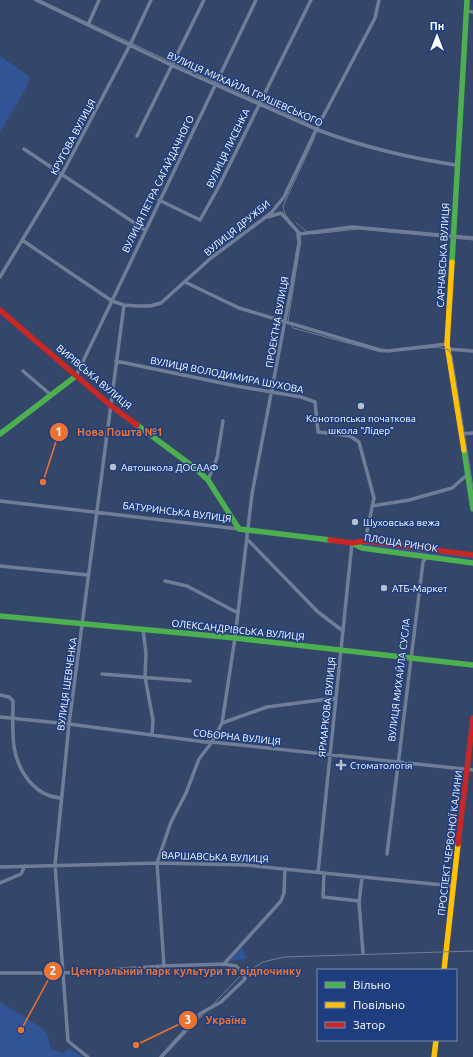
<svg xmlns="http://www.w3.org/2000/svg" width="473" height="1057" viewBox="0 0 473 1057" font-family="Ubuntu,sans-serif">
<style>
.green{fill:#315497}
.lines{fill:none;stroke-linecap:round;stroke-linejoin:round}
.street{stroke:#707d97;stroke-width:3.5}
.fast{stroke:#4caf50;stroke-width:5.5}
.slow{stroke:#ffc107;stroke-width:5.5}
.jam{stroke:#c62828;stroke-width:5.5}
.tram{stroke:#707d97;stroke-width:1}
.poi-dot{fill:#b8beca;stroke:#1e3e7f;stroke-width:1.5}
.labels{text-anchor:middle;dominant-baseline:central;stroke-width:3;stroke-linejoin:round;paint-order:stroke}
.street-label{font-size:10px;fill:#fff;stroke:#1e3e7f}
.poi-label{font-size:10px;fill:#fff;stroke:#1e3e7f;text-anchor:start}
.leader{fill:none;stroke:#eb7230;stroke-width:1.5}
.callout-dot{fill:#eb7230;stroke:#1e3e7f;stroke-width:1.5}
.mark-label{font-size:12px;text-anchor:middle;font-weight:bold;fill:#fff}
.callout-label{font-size:11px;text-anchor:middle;font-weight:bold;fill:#eb7230;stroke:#1e3e7f;stroke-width:3;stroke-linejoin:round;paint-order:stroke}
</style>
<rect width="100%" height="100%" fill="#344669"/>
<path class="green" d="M0 56 30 77 25 90 0 132Z
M362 543 473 558V560L362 546Z
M242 947 247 959 230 961Z
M0 1002 39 1026 47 1034 51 1049 63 1053 70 1048 82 1057H0Z"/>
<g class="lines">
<path class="street" d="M36 0 171 65 318 130C363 147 410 158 456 165
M466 11 473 12
M88 25 99 0
M137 136 204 0
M24 149 145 230
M159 200 200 220 218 188 311 0
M268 217 281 213 300 234 352 227 473 238
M22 240 112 301 124 305 137 306H150L161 303 211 258 271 213 284 197 316 130 375 18 379 0
M0 277 62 174 130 45 151 0
M185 282 239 308 380 350 388 351 447 344
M448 349 473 351
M116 361 236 386 301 397 315 402 318 432 350 436 359 442 374 498 365 541
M23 371 51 395
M76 376 256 0
M461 434 473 433
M208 480 217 458 223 421
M0 501 239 529
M372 506 409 500 452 488 467 475
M247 539 318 612 343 631
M0 566 88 575
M165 581 187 586 238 613
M143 630 146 653 145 677 153 720 152 735
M102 674 190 681
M0 695 9 697 13 701C13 731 9 756 29 781 39 792 46 796 60 798
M0 717 69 724 205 742H212L473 770
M222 723 267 707 336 698
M387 854 423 562 427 557
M0 867 157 863 245 865 453 886
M318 872 352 543
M324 873 323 897 359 901
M362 877 359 903 363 953
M0 883 21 874 25 866
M224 964 281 901 284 893 285 869
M164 966 157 863 171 822 186 793 199 759 212 742 222 723 235 638 252 494 291 289 299 243 298 234
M0 973H63L164 966 224 964 236 966 243 973 245 979 221 1002 201 1013 161 1057
M88 1057 68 1041 55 865 69 724 124 305"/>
<path class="fast" d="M452 262 467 0
M137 425 195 468 208 480 239 529 330 540
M0 434 76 376
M464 450 473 509
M352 543 362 548 473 563
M0 616 235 638 473 665"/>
<path class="slow" d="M452 262 447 344 464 450
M444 970 458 844
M434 1057 436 1040"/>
<path class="jam" d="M0 310 110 405 137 425
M330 540 352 543 365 541 473 555
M458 844 473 718"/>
<path class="tram" d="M40 0 188 70 304 121 315 128 314 139 283 206C284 220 299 226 301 240L288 321 293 328 381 352 438 347 449 350 452 356 473 488
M296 223 306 231 313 234 358 229 473 240
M163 1057 240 976 263 962 284 957 473 951"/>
</g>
<g class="poi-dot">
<circle cx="361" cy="406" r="4"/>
<circle cx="113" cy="467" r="4"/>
<circle cx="355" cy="522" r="4"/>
<circle cx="384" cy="588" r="4"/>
<path d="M339 759h4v4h4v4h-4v4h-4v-4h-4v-4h4z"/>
</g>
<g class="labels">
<g class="street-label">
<text transform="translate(245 89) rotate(24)">ВУЛИЦЯ МИХАЙЛА ГРУШЕВСЬКОГО</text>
<text transform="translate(73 137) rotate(-62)">КРУГОВА ВУЛИЦЯ</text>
<text transform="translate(228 148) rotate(-64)">ВУЛИЦЯ ЛИСЕНКА</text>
<text transform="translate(158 184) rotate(-64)">ВУЛИЦЯ ПЕТРА САГАЙДАЧНОГО</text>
<text transform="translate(237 228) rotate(-39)">ВУЛИЦЯ ДРУЖБИ</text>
<text transform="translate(443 255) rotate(-87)">САРНАВСЬКА ВУЛИЦЯ</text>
<text transform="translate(277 322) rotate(-80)">ПРОЕКТНА ВУЛИЦЯ</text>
<text transform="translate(227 375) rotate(11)">ВУЛИЦЯ ВОЛОДИМИРА ШУХОВА</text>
<text transform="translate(94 377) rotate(40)">ВИРІВСЬКА ВУЛИЦЯ</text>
<text transform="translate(177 512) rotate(7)">БАТУРИНСЬКА ВУЛИЦЯ</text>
<text transform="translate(401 543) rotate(9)">ПЛОЩА РИНОК</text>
<text transform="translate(238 630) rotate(6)">ОЛЕКСАНДРІВСЬКА ВУЛИЦЯ</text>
<text transform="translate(399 680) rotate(-83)">ВУЛИЦЯ МИХАЙЛА СУСЛА</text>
<text transform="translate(67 684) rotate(-82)">ВУЛИЦЯ ШЕВЧЕНКА</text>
<text transform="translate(327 707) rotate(-84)">ЯРМАРКОВА ВУЛИЦЯ</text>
<text transform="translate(237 737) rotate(6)">СОБОРНА ВУЛИЦЯ</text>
<text transform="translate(450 843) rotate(-83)">ПРОСПЕКТ ЧЕРВОНОЇ КАЛИНИ</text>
<text transform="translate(215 857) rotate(2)">ВАРШАВСЬКА ВУЛИЦЯ</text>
</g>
<g class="poi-label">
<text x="361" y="418" text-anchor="middle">Конотопська початкова<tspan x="361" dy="12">школа "Лідер"</tspan></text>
<text x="121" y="467">Автошкола ДОСААФ</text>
<text x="363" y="522">Шуховська вежа</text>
<text x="392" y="588">АТБ-Маркет</text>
<text x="350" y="765">Стоматологія</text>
</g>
</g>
<path class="leader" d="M43 482L59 432M21 1030L53 971M136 1045L188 1020"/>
<g class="callout-dot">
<circle cx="43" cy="482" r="4"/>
<circle cx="21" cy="1030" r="4"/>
<circle cx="136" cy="1045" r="4"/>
<circle cx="59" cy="432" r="10"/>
<circle cx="53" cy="971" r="10"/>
<circle cx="188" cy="1020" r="10"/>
</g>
<g class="mark-label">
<text x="59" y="436">1</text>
<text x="53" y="975">2</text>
<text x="188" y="1024">3</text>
</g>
<g class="callout-label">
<text x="120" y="436">Нова Пошта №1</text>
<text x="186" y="975">Центральний парк культури та відпочинку</text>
<text x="226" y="1024">Україна</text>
</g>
<rect x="317" y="969" width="140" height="72" fill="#1e3e7f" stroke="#788bb2"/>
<rect x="325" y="982" width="20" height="6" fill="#4caf50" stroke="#788bb2"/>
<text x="353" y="989" font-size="12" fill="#ffffff">Вільно</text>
<rect x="325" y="1002" width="20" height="6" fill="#ffc107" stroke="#788bb2"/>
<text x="353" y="1009" font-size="12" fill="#ffffff">Повільно</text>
<rect x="325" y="1022" width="20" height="6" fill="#c62828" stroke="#788bb2"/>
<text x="353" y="1029" font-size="12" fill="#ffffff">Затор</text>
<g transform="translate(437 36)" stroke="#1e3e7f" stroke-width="3" paint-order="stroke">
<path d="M0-3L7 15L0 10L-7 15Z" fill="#ffffff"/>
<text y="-6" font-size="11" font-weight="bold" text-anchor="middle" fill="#ffffff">Пн</text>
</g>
</svg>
